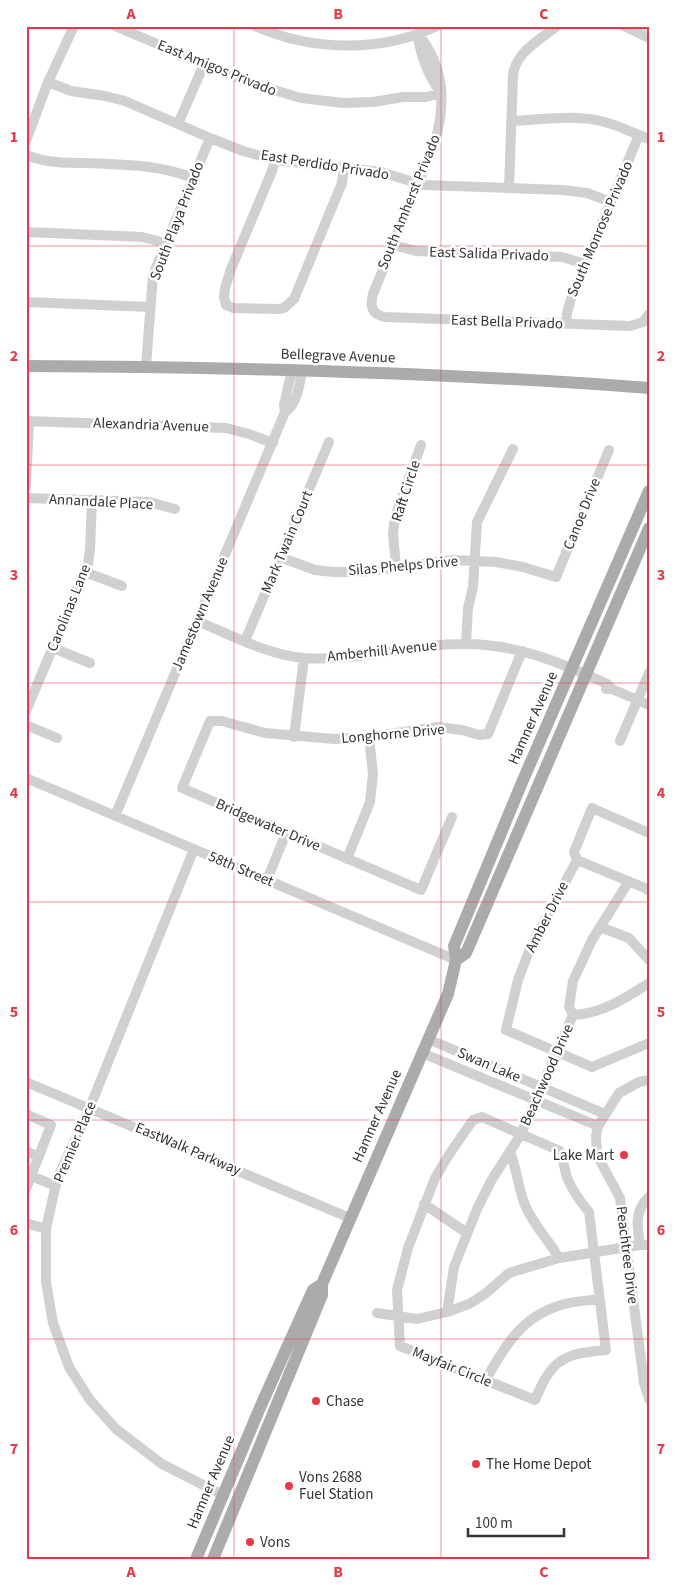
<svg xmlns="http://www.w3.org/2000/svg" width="675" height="1585" viewBox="0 0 675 1585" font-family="'Source Sans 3',sans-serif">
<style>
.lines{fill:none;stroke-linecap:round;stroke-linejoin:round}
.minor{stroke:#d0d0d0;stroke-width:10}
.major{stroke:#ababab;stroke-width:12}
.grid{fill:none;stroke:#e63946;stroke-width:1;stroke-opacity:0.55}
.poi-dot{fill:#e63946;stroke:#fff;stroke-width:2}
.labels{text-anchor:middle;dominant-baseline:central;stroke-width:5;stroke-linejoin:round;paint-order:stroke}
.street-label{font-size:15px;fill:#333;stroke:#fff}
.poi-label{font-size:15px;fill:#333;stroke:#fff;text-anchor:start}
.neatline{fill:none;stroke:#e63946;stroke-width:2}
.grid-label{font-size:16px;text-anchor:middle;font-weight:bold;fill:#e63946}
</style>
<rect width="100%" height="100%" fill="#fff"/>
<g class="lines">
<path class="minor" d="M115 26 247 82 301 98 343 103 373 102 403 97H426L441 93
M255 26C311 51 381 53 437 26
M624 26 649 38
M48 82 71 91 105 96 125 101 210 138 243 151 275 160 381 172 423 185 563 190 587 193 611 202
M441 93C428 75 420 56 418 34 445 67 446 102 435 142L373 294C370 306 371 314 385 317L630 326 643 322 649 314
M511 121C539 120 574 114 601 121 618 125 633 133 649 139
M178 124 204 64
M26 141 48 82 74 26
M26 155C46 163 66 163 87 163 123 165 158 164 193 178
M275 160 272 171 231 269 225 288 224 297 226 305 233 308 279 309 284 308 294 299 342 183 344 168
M509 188 513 76C515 52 540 40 557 26
M26 232 142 237 165 243
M393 245 416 251 562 257 585 264
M26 302 150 307
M566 324 567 313 573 292 639 135
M146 366 153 275 210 138
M285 412C298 403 299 386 302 371
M26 421 226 428 249 434 273 443
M26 486 29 421
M26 498 149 502 175 509
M280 557 315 570 333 572H361L453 560 496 562 523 567 556 577 609 450
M396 567 393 533 395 517 421 445
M85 572 122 586
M197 621C231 635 268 655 304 658 359 662 412 643 466 644 516 644 563 663 607 684L612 689
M245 641 329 442
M466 644 468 608 473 587 477 522 513 449
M53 648 90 663
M606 689H612L649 705
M26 711 88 564 90 550 92 500
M26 725 57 738
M294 737 304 658
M620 741 649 673
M26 778 456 960
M115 816 285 412 284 405 292 370
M452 817 421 890 182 788 210 721H222L265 733 334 739 369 737 438 727 462 730 479 735 488 734 522 651
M649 833 592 808 574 852 577 860 531 946 518 980 506 1030 592 1067 649 1043
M194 849 90 1107 57 1179 46 1229V1282L53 1323 69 1367 90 1400 116 1429 162 1464 223 1495
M347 859 370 802 373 774 369 737
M577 860 645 888 649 891
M267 880 286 833
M600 927 629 938 649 960
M573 1015C601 1014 626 998 649 983
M428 1039 605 1114
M422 1053 598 1126
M649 1080 639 1082 619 1093 598 1126 596 1136 597 1155 620 1198 644 1383 649 1399
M26 1082 350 1218
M26 1114 51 1125 26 1189
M482 1117 560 1151C563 1159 564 1166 566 1174 570 1188 580 1201 589 1212L606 1350C563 1354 552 1359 535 1400L400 1346 397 1290 408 1248 435 1178 450 1153 473 1120Z
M26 1151 39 1157
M510 1152C517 1169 518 1188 525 1205 533 1225 549 1240 559 1258
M31 1176 56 1186
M649 1197C634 1211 637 1227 640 1245H649
M424 1204 467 1233
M26 1223 46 1229
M447 1312 454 1267 477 1209 491 1181 521 1134 573 1015 569 1007 573 981 592 940 629 881
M377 1313 417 1319 447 1312 469 1304 485 1294 509 1273 559 1258 640 1245
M485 1381C504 1348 520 1318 558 1306 571 1301 586 1301 600 1299"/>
<path class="major" d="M26 366C234 367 442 372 649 388
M456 960 466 953 649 528
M196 1559 262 1403 313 1290 322 1284
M213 1559 322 1295V1284L448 994 456 960 454 946 523 780 649 491"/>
</g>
<path class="grid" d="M234 26V1559M441 26V1559M26 246H649M26 465H649M26 683H649M26 902H649M26 1120H649M26 1339H649"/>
<g class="poi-dot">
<circle cx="624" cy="1155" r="5"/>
<circle cx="316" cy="1401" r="5"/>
<circle cx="476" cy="1464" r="5"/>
<circle cx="289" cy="1486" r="5"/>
<circle cx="250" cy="1542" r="5"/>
</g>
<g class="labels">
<g class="street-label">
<text transform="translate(217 68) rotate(22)">East Amigos Privado</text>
<text transform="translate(325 165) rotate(9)">East Perdido Privado</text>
<text transform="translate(409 202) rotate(-68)">South Amherst Privado</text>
<text transform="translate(177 221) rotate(-69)">South Playa Privado</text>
<text transform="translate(600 229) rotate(-67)">South Monrose Privado</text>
<text transform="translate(489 254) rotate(2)">East Salida Privado</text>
<text transform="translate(507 322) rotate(2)">East Bella Privado</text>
<text transform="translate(338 356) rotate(2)">Bellegrave Avenue</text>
<text transform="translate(151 425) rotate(2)">Alexandria Avenue</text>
<text transform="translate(406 491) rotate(-72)">Raft Circle</text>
<text transform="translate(101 502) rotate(3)">Annandale Place</text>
<text transform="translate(582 514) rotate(-68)">Canoe Drive</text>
<text transform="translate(287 542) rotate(-67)">Mark Twain Court</text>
<text transform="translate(403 566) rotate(-5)">Silas Phelps Drive</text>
<text transform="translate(69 608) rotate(-68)">Carolinas Lane</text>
<text transform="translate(200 614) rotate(-67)">Jamestown Avenue</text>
<text transform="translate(382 651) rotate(-6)">Amberhill Avenue</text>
<text transform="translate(533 718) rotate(-66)">Hamner Avenue</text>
<text transform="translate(393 734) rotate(-5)">Longhorne Drive</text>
<text transform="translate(268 825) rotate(23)">Bridgewater Drive</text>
<text transform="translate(241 869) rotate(23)">58th Street</text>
<text transform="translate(547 917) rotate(-63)">Amber Drive</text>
<text transform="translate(489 1065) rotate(23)">Swan Lake</text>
<text transform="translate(547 1075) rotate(-66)">Beachwood Drive</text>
<text transform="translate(377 1116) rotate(-66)">Hamner Avenue</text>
<text transform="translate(75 1142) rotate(-67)">Premier Place</text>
<text transform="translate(188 1149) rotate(23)">EastWalk Parkway</text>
<text transform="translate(627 1255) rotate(83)">Peachtree Drive</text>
<text transform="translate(452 1367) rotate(22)">Mayfair Circle</text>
<text transform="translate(211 1482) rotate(-67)">Hamner Avenue</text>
</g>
<g class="poi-label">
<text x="614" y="1155" text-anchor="end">Lake Mart</text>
<text x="326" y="1401">Chase</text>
<text x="486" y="1464">The Home Depot</text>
<text x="299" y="1477">Vons 2688<tspan x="299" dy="17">Fuel Station</tspan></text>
<text x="260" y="1542">Vons</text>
</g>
</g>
<rect width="675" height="1585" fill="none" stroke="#ffffff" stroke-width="55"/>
<path d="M468 1528v8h96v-8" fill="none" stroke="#333333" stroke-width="2.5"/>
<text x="475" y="1528" font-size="15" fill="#333333" stroke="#ffffff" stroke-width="4" paint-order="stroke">100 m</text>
<rect x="28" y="28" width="620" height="1530" class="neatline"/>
<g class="grid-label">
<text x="131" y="19">A</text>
<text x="338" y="19">B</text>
<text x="544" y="19">C</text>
<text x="14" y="142">1</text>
<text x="661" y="142">1</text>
<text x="14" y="361">2</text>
<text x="661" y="361">2</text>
<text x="14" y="580">3</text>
<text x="661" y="580">3</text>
<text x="14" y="798">4</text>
<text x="661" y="798">4</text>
<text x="14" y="1017">5</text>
<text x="661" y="1017">5</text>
<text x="14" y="1235">6</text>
<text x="661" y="1235">6</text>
<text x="14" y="1454">7</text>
<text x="661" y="1454">7</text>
<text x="131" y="1577">A</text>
<text x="338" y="1577">B</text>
<text x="544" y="1577">C</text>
</g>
</svg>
